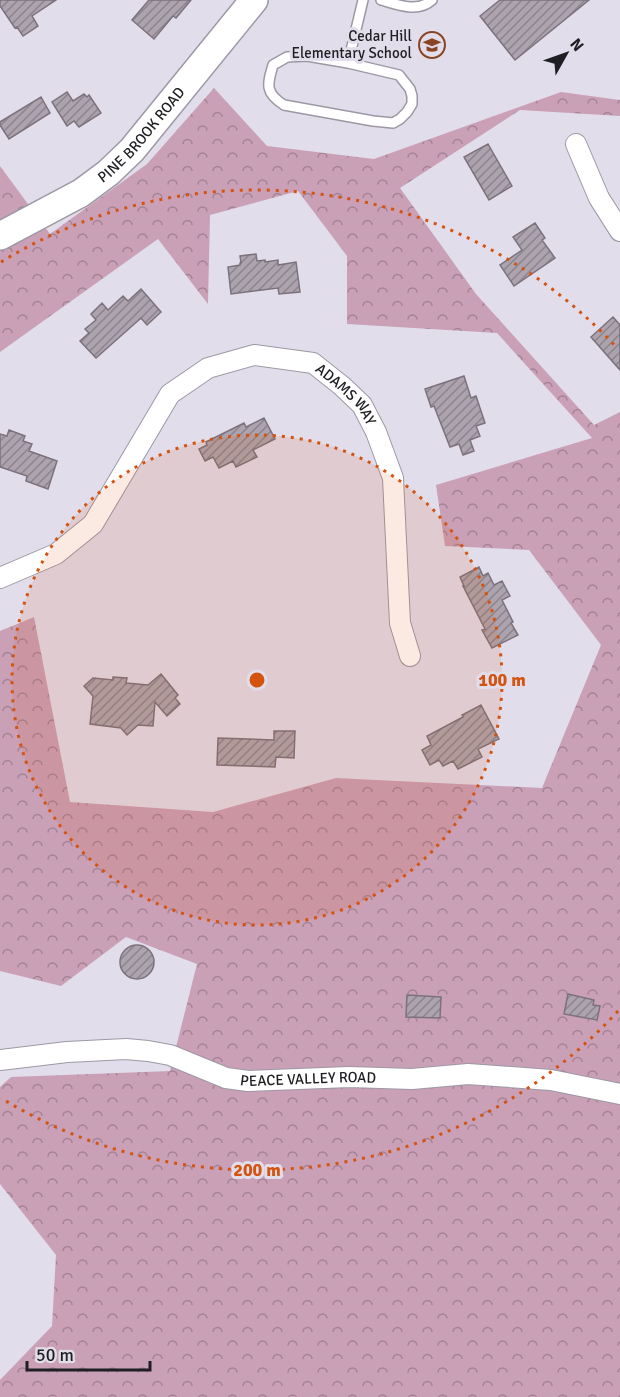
<svg xmlns="http://www.w3.org/2000/svg" width="620" height="1397" viewBox="0 0 620 1397" font-family="Signika,sans-serif">
<style>
.forest{fill:url(#forest-crowns)}
.building{fill:url(#building-hatch);stroke:#7b727c;stroke-width:1.5}
.lines{fill:none;stroke-linecap:round;stroke-linejoin:round}
.lane-casing{stroke:#9d98a4;stroke-width:12}
.street-casing{stroke:#9d98a4;stroke-width:22}
.secondary-casing{stroke:#9d98a4;stroke-width:30}
.lane{stroke:#fff;stroke-width:9}
.street{stroke:#fff;stroke-width:20}
.secondary{stroke:#fff;stroke-width:27}
.ring{fill:none;stroke:#d4530e;stroke-width:3;stroke-dasharray:3 6}
.labels{text-anchor:middle;dominant-baseline:central;stroke-width:6;stroke-linejoin:round;paint-order:stroke}
.poi-label{font-size:15px;fill:#1f1e22;stroke:#e2ddeb;text-anchor:end}
.street-label{font-size:15px;fill:#1f1e22;stroke:#e2ddeb}
.centre{fill:#d4530e;stroke:#e2ddeb;stroke-width:3}
.ring-label{font-size:18px;text-anchor:middle;font-weight:bold;fill:#d4530e;stroke:#e2ddeb;stroke-width:6;stroke-linejoin:round;paint-order:stroke}
</style>
<defs>
<pattern id="forest-crowns" width="20" height="18" patternUnits="userSpaceOnUse" patternTransform="scale(1.5)"><rect width="20" height="18" fill="#caa0b7"/><path d="M2 6a3 3 0 1 1 6 0M12 15a3 3 0 1 1 6 0" fill="none" stroke="#a38294"/></pattern>
<pattern id="building-hatch" width="6" height="6" patternUnits="userSpaceOnUse" patternTransform="scale(1.5)"><rect width="6" height="6" fill="#ada3ae"/><path d="M-1 1l2-2M0 6l6-6M5 7l2-2" fill="none" stroke="#8c848d"/></pattern>
</defs>
<rect width="100%" height="100%" fill="#e2ddeb"/>
<path class="forest" d="M214 88 267 146 374 159 561 92 620 100V116L520 110 400 188 476 294 594 425 620 412V1397H0V1380L52 1326 56 1255 0 1184V1087L11 1077 170 1071 197 964 126 937 61 986 0 971V631L34 617 70 802 213 812 336 778 542 788 601 645 529 550 445 546 436 485 592 438 497 333 347 324V256L298 191 210 215 208 304 158 239 0 352V166L50 234 147 164Z"/>
<path class="building" d="M0 0H56L32 16 38 26 23 36 17 27 15 28 0 6Z
M149 0H191L176 18 173 16 154 39 132 20Z
M500 0H589L515 60 480 16Z
M67 92 73 101 84 94 87 97 89 95 101 113 79 127 74 121 67 126 52 102Z
M41 97 50 113 9 139 0 125V122Z
M488 144 512 186 489 200 464 157Z
M535 223 545 238 542 240 555 258 514 286 500 265 522 250 513 237Z
M256 254 257 261 265 260V262L278 260V265L296 262 300 292 279 294 278 288 231 294 228 267 240 265V263H241L240 256Z
M141 289 161 312 147 325 141 318 96 358 80 341 89 333 85 329 96 320 91 314 102 303 108 310 123 296 128 301Z
M613 317 620 325V370L591 337Z
M464 376 471 398 476 396 485 423 476 426 480 436 470 440 474 451 463 455 459 444 450 447 434 406 431 407 425 389Z
M264 418 275 439 253 450 257 457 236 467 233 461 219 468 213 457 205 461 199 449 207 445 206 442 244 423 246 427Z
M9 430 25 436 23 441 32 444 29 451 57 461 48 489 26 481 27 476 0 467V434L7 436Z
M479 567 483 576 488 573 494 585 502 581 510 596 502 600 513 622 511 623 518 635 492 648 482 630 485 629 463 586H464L460 577Z
M161 674 178 695 175 698 180 704 167 716 155 702 153 726 138 725 127 735 121 728 90 724 93 696 84 686 93 678 113 680V677L127 678 126 683 148 685Z
M481 705 499 739 478 749 482 757 458 769 453 761 443 766 439 760 430 765 422 750 431 745 427 736 463 717 462 715Z
M274 731H295L294 758 276 757 275 767 217 765 218 738 274 740Z
M120 962a17 17 0 1 1 34 0a17 17 0 1 1-34 0Z
M568 994 594 1000 593 1005 600 1006 597 1020 564 1014Z
M407 995 441 997 440 1018 406 1017Z"/>
<g class="lines">
<defs>
<path id="lane" d="M381 0C398 5 418 13 432 0
M307 56 348 63 399 75 410 89 412 96V104L407 112 400 119 393 123 373 121 284 105C265 93 267 85 273 65L287 57Z
M348 63 363 0"/>
<g id="street">
<path d="M576 144 599 198 620 231"/>
<path id="s1" d="M0 578 56 554 93 524 170 394 208 368 254 355 313 363 342 386 362 405 376 432 393 478 400 623 410 656"/>
<path id="s2" d="M0 1060 67 1052 126 1049 148 1051 170 1055 226 1078 248 1081 349 1077 412 1079 468 1074 551 1080 620 1094"/>
</g>
<g id="secondary">
<path id="s3" d="M0 236 81 193 108 173 132 150 254 0"/>
</g>
</defs>
<use href="#lane" class="lane-casing"/>
<use href="#street" class="street-casing"/>
<use href="#secondary" class="secondary-casing"/>
<use href="#lane" class="lane"/>
<use href="#street" class="street"/>
<use href="#secondary" class="secondary"/>
</g>
<circle cx="257" cy="680" r="245" fill="#d4530e" fill-opacity=".12"/>
<g class="ring">
<circle cx="257" cy="680" r="245"/>
<path d="M618 1011A490 490 0 0 1 1 1098M1 262A490 490 0 0 1 618 349"/>
</g>
<defs>
<symbol id="school-ring" viewBox="-11 -11 22 22"><circle r="9.5" fill="#e2ddeb" stroke="#8b4421" stroke-width="1.5"/><path d="M0-5L7-2L0 1L-7-2ZM-4 1L0 2.5L4 1V4Q0 6-4 4Z" fill="#8b4421"/></symbol>
</defs>
<g fill-rule="evenodd">
<use href="#school-ring" x="417" y="30" width="30" height="30"/>
</g>
<g class="labels">
<g class="poi-label">
<text x="412" y="36">Cedar Hill<tspan x="412" dy="17">Elementary School</tspan></text>
</g>
<g class="street-label">
<text stroke="none"><textPath href="#s3" startOffset="176">PINE BROOK ROAD</textPath></text>
<text stroke="none"><textPath href="#s1" startOffset="459">ADAMS WAY</textPath></text>
<text stroke="none"><textPath href="#s2" startOffset="314">PEACE VALLEY ROAD</textPath></text>
</g>
</g>
<circle cx="257" cy="680" r="9" class="centre"/>
<g class="ring-label">
<text x="502" y="686">100 m</text>
<text x="257" y="1176">200 m</text>
</g>
<g transform="translate(566 54) rotate(50)" stroke="#e2ddeb" stroke-width="4.5" paint-order="stroke">
<path d="M0-4.5L10 22L0 15L-10 22Z" fill="#1f1e22"/>
<text y="-9" font-size="16" font-weight="bold" text-anchor="middle" fill="#1f1e22">N</text>
</g>
<path d="M27 1361v9h123v-9" fill="none" stroke="#1f1e22" stroke-width="3"/>
<text x="36" y="1361" font-size="18" fill="#1f1e22" stroke="#e2ddeb" stroke-width="4.5" paint-order="stroke">50 m</text>
</svg>
